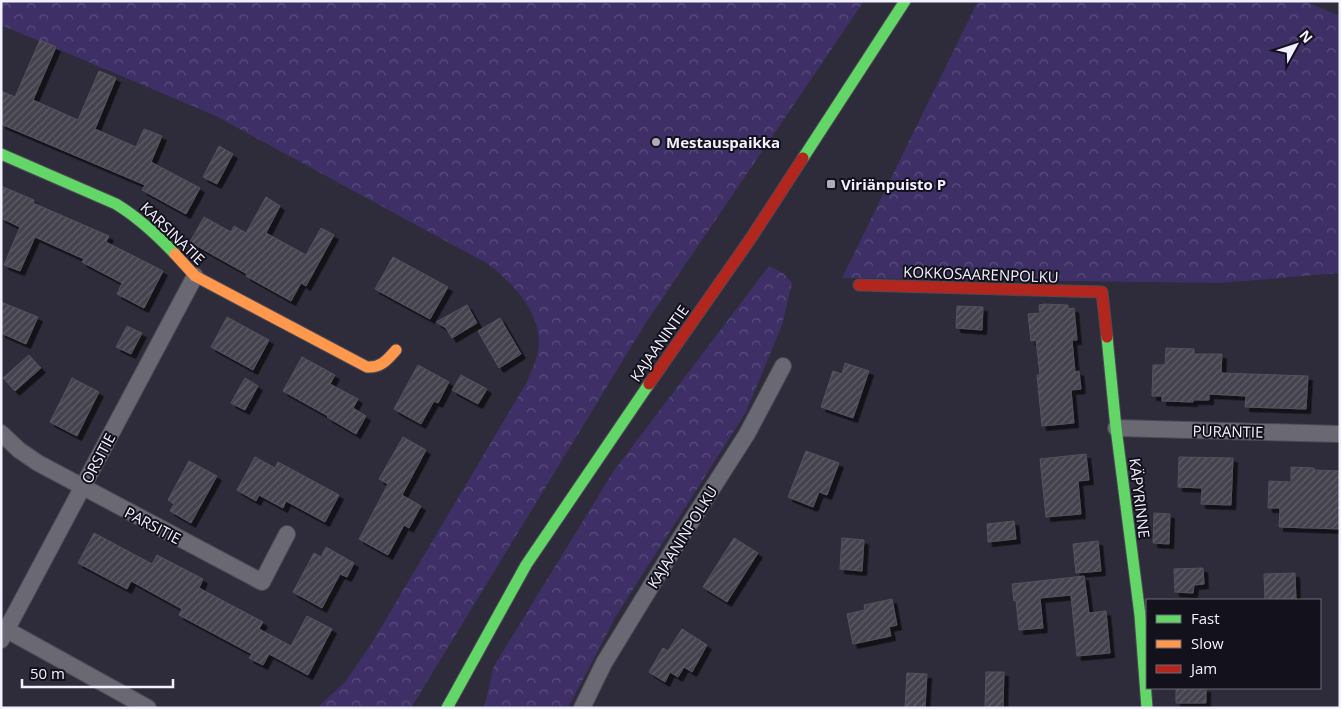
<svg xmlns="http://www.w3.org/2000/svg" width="1341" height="709" viewBox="0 0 1341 709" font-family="'Open Sans',sans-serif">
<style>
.forest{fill:url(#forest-crowns)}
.building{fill:url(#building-hatch);stroke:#54525f;filter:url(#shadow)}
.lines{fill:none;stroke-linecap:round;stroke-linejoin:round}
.street-casing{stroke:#4c4a55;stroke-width:18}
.fast-casing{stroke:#4c4a55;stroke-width:13}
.slow-casing{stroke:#4c4a55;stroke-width:13}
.jam-casing{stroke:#4c4a55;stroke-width:13}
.street{stroke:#6a6873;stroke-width:16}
.fast{stroke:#63d668;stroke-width:11}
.slow{stroke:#ff974d;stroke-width:11}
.jam{stroke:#b3261e;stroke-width:11}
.poi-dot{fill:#aeacba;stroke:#13111c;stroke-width:2}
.labels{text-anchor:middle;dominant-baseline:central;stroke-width:4;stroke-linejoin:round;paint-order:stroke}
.poi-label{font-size:15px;font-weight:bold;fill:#f3f1ff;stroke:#13111c;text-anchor:start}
.street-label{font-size:15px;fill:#f3f1ff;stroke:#13111c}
</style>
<defs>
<pattern id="forest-crowns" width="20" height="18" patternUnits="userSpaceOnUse" patternTransform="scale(1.25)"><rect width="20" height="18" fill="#3e3066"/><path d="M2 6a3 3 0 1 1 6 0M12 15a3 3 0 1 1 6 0" fill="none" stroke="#5a4e7d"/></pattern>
<pattern id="building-hatch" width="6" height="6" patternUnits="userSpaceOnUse" patternTransform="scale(1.25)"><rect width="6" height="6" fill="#45434e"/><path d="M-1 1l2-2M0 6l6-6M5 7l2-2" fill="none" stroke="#605f69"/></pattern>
<filter id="shadow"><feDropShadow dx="4.5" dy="4.5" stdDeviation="0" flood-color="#0009"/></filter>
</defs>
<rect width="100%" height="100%" fill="#2e2c3a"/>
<path class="forest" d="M1 1H864L645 324 411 708H317L345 682 370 646 527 382C530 373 535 364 537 356 547 318 515 285 488 264L216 116 1 25Z
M978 1H1304L1340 16V273L1220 283 842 278Z
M769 266 784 274 792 283 782 325 746 412 616 616 568 708H484L494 666 613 472Z"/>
<path class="building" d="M40 40 56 47 33 100 78 120 99 71 116 78 95 129 136 147 144 129 162 136 151 162 200 188 186 214 142 190 145 185 1 124V91L15 97Z
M219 146 233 154 217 184 203 177Z
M1 186 34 200 33 203 109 236 106 242 163 271 144 308 117 294 122 283 82 262 84 259 35 237 20 271 4 265 20 227 1 218Z
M266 197 280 206 266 233 306 255 321 228 334 235 306 286 301 283 291 301 246 276 247 274 190 242 204 217 231 232 234 226 246 233Z
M393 257 448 287 430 319 375 289Z
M1 302 38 317 26 344 1 333Z
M1044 304 1068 305V309L1074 308 1077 340H1072L1075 372 1079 371 1081 389 1071 390 1074 423 1042 426 1037 375H1040L1036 340 1031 341 1028 314 1040 313 1039 305Z
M467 305 477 323 452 338 446 328 436 322Z
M957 306 983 307 982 330 956 328Z
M227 317 269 340 253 370 211 347Z
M500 318 521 354 499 368 478 331Z
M127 326 142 333 131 354 116 347Z
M1166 348 1194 349V354H1222L1221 373 1308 376 1306 409 1245 407 1246 396 1209 394V400H1193V402L1162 401V396H1152L1153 365H1165Z
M29 355 41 368 15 391 3 378Z
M302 357 335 375 330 384 358 399 353 408 366 416 356 434 327 417 328 416 283 391Z
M845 363 869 371 853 418 821 407 833 371 842 374Z
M418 365 449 382 438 403 434 401 421 424 394 409Z
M461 375 487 389 478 404 452 390Z
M72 378 99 392 77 436 50 422Z
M245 378 258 386 245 410 231 403Z
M403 437 426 450 402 495 421 506 409 528 404 525 388 555 359 539 388 484 379 479Z
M806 451 839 463 827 495 819 492 813 507 788 497Z
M1086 454 1089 480 1078 481 1081 514 1046 517 1040 459Z
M255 457 275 468 278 462 339 495 325 522 286 501 283 508 259 495 256 501 237 490Z
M1179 457 1233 458 1231 505 1201 504 1202 488 1178 487Z
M189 461 217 476 191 523 170 511 174 504 168 500Z
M1291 467 1314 468V470L1340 471V529L1279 527 1280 508H1268L1269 481 1291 482Z
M1154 513 1170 514 1169 544 1153 543Z
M1014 521 1016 539 988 542 987 524Z
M94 533 152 564 157 555 203 579 199 588 263 622 259 629 291 646 307 616 332 629 308 675 269 654 263 665 249 658 252 654 179 615 182 609 131 581 127 589 78 563Z
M734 538 758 553 727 602 703 587Z
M842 538 864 540 862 571 840 569Z
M1098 541 1101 571 1076 573 1073 544Z
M326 547 354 563 347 577 340 574 322 608 293 592 314 553 321 557Z
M1203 568 1204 584 1194 585 1193 593 1175 592 1174 569Z
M1295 573 1296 600H1265L1264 574Z
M1084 576 1089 613 1106 611 1110 653 1077 656 1071 595 1040 598 1043 628 1019 630 1016 600 1014 601 1012 584Z
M892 599 897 625 889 627 891 636 853 644 847 614 865 610 864 605Z
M682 629 707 645 692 672 684 667 678 677 670 672 665 682 649 672 663 648 668 651Z
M986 672H1004L1003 708 985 707Z
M907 673 927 674 925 708H905Z
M1176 688H1206V703H1176Z"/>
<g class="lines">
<defs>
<path id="street" d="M1116 428 1340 434
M1 433 19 450 38 463 262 582 287 534
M7 630 148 708
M1 640 195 276
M582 708 604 663 681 537 747 434 783 366"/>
<path id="fast" d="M1 154 116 204C139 218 157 235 175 254
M803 158 905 1
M1107 337 1116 428 1140 615 1147 708
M447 708 526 565 649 384"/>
<path id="slow" d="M175 254 195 276 367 367C381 368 387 360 396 350"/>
<path id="jam" d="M859 285 1102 292 1107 337
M649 384 751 238 803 158"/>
</defs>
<use href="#street" class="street-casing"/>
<use href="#fast" class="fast-casing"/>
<use href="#slow" class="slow-casing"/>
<use href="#jam" class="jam-casing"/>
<use href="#street" class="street"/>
<use href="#fast" class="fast"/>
<use href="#slow" class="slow"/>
<use href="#jam" class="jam"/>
</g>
<g class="poi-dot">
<circle cx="656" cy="142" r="5"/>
<rect x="826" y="179" width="10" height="10" rx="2.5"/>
</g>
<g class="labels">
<g class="poi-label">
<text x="666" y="142">Mestauspaikka</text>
<text x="841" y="184">Viriänpuisto P</text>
</g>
<g class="street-label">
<text transform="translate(173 233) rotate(44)">KARSINATIE</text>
<text transform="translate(981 274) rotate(2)">KOKKOSAARENPOLKU</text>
<text transform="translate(659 343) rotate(-55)">KAJAANINTIE</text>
<text transform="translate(1228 431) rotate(1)">PURANTIE</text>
<text transform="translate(98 458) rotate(-62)">ORSITIE</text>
<text transform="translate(1140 498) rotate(83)">KÄPYRINNE</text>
<text transform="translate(153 525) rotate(28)">PARSITIE</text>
<text transform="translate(682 537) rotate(-58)">KAJAANINPOLKU</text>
</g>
</g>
<rect width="1341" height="709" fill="none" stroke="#f3f1ff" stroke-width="5"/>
<rect x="1146" y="599" width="175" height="90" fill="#13111c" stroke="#6d6b77"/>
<rect x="1156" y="615" width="25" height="8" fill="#63d668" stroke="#6d6b77"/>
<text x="1191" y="624" font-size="15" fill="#f3f1ff">Fast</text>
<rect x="1156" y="640" width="25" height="8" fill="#ff974d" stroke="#6d6b77"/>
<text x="1191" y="649" font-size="15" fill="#f3f1ff">Slow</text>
<rect x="1156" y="665" width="25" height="8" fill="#b3261e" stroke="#6d6b77"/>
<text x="1191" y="674" font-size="15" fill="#f3f1ff">Jam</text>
<g transform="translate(1296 45) rotate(50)" stroke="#13111c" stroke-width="4" paint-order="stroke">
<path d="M0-4L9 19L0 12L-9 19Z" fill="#f3f1ff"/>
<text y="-8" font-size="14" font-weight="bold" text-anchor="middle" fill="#f3f1ff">N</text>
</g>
<path d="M22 679v8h151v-8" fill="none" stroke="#f3f1ff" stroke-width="2.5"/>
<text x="30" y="679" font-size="15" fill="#f3f1ff" stroke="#13111c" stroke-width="4" paint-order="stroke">50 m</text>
</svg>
